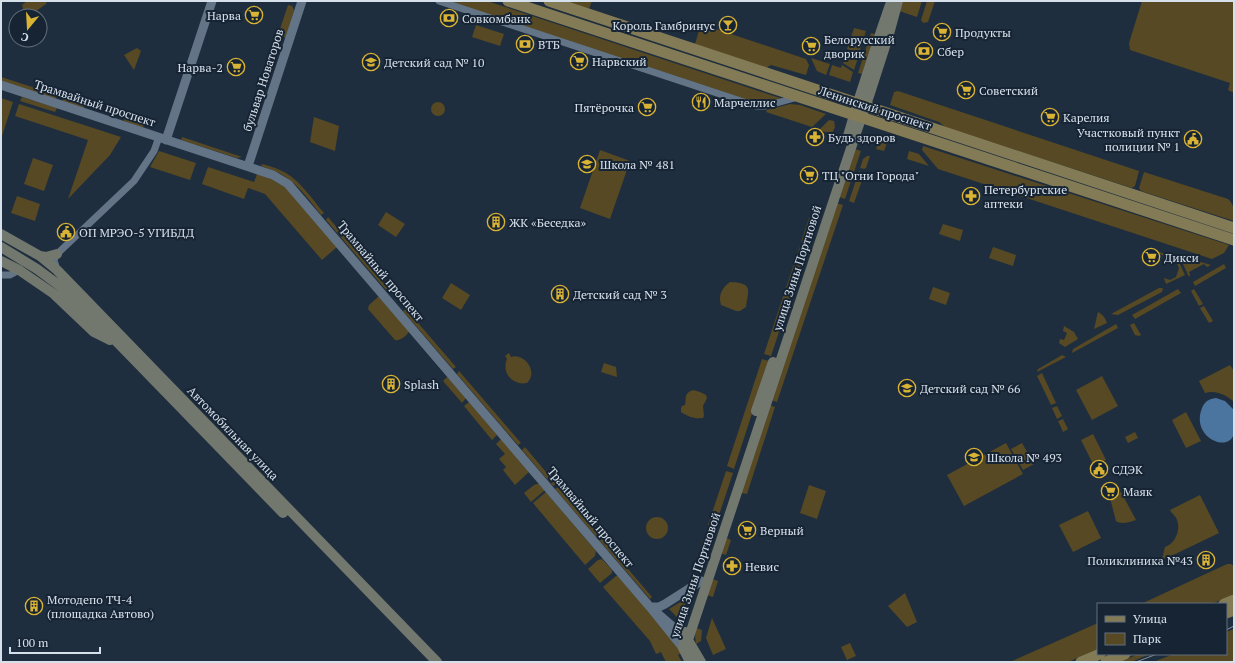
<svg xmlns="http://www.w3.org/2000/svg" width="1235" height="663" viewBox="0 0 1235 663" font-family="'PT Serif',serif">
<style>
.green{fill:#564923}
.water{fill:#4b749e}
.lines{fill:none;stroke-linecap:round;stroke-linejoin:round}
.minor{stroke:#637487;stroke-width:7}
.tertiary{stroke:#637487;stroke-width:9}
.secondary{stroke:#73786e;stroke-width:10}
.primary{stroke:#837b55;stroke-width:11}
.tram{stroke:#838f9c;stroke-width:1}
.labels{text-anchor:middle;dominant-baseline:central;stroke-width:4;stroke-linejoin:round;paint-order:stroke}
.poi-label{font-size:12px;fill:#d6e0eb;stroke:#162434;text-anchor:start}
.street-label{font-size:12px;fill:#d6e0eb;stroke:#162434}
</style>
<rect width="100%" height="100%" fill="#1f2e3e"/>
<path class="green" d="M27 1H47L46 4 32 14 24 12 22 5Z
M448 1H487L780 98 781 99 760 104Z
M563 1H592L589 9Z
M902 1H922L917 17 899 11Z
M927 1H935L928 22 923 23 921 20Z
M1142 1H1234V93L1228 90 1230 83 1130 50 1129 43Z
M288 5 292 6 294 10 286 38 278 35Z
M701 24 806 59 809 65 806 75 771 65 766 68 695 44Z
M476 25 504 34 500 46 472 37Z
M854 28 866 31 859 53 847 49Z
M871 33 875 34 862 74 858 73Z
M137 48 141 51 134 70 124 55Z
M847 51 859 55 854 70 843 63Z
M811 58 830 64 826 75 817 71Z
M832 65 841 68 842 65 853 72 850 82 829 75Z
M1 77 57 95 56 99 1 81Z
M898 91 1139 171 1135 186 1132 188 945 127 939 122 890 105 894 92Z
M22 97 57 108 55 112 20 101Z
M64 97 85 104 84 108 62 101Z
M1 98 13 102 1 139Z
M431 109a7 7 0 1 1 14 0a7 7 0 1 1-14 0Z
M19 104 121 137 110 155 68 199 88 140 15 116Z
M790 104 800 105 826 114 812 127 766 112 767 110Z
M314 117 339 126 335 151 310 142Z
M125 118 144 124 143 128 124 121Z
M829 120 834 121 835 127 832 134 819 130Z
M182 137 242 157 237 158 181 140Z
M879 141 887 143 884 151 876 149Z
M923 146 1229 245 1224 253 1212 259 938 169 922 150Z
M855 149 861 151 845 199 839 197Z
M600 150 630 161 610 219 580 208Z
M159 151 196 163 190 180 150 167Z
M909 151 919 154 929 166 907 159Z
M867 156H870L866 168 864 169 860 168 863 159Z
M33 158 53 165 44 191 24 184Z
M262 164C270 166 279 169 286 173 301 182 312 199 324 213L321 215C310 201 299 185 284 176 277 171 269 169 261 166Z
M208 167 254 182 257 174 271 179 285 187 337 247 322 260 265 194 248 188 244 199 202 184Z
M859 171 863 173 864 175 854 203 849 201Z
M1144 172 1228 199C1235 205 1234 213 1234 221L1141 191 1139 188Z
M17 196 40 204 35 221 11 213Z
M836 203 843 205 777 402 771 400Z
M386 212 405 224 396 237 378 225Z
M328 217 389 289 386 290 326 220Z
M809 218 817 220 809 244 801 242Z
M943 224 963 230 960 241 939 234Z
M800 246 807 248 771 356 764 354Z
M993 247 1016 255 1013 266 989 258Z
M1156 251 1177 258 1185 275 1166 284 1164 278 1170 280 1176 277 1179 268 1175 259 1156 253Z
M1184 257 1211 265 1207 267 1204 264 1189 272 1190 275 1189 277 1182 262Z
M1224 264 1226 268 1195 286 1193 282Z
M730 282C754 283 748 290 746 307L740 311H736L721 305C718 295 722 288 730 282Z
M451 283 470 295 461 310 442 298Z
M933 287 950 293 946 305 929 299Z
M1159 288H1162L1163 289 1162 292 1118 315 1111 314Z
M1178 289 1181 293 1135 319 1132 315Z
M1194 289 1203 304 1199 306 1191 291Z
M378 297H379L409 331C407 336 400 341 395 340L368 309 369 305Z
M1204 306 1213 321 1209 323 1200 308Z
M406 309 456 367 453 369 403 311Z
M1098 312C1103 315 1105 317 1107 323L1094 329Z
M1134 323 1141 335 1139 336 1135 335 1130 325Z
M1116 324 1118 328 1072 353 1073 349Z
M1064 326 1074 332 1078 339 1065 347 1059 343 1060 339 1064 340 1067 333 1063 331Z
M509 353 511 357C524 352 539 372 527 383 513 386 501 373 507 359L505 356Z
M1062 355 1066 357 1037 372 1038 369Z
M762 359 769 361 734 469 727 466Z
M604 363 616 367 617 377 601 372Z
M1230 365 1234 371V402C1226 395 1216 390 1205 393L1199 381Z
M459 371 521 443 518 445 457 374Z
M1042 373 1056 403 1051 405 1037 376Z
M448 376 466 398 462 403 443 381Z
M1102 376 1118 406 1092 420 1076 390Z
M693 390 700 392 706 395 707 398 703 406 704 416 703 418C694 419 689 417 681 412V408L682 406 685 405C687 398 683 394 693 390Z
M469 402 497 435 492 440 464 406Z
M769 405 775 407 747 494 741 493Z
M1057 406 1062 416 1057 419 1052 408Z
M1186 412 1201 441 1186 448 1172 420Z
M1063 419 1068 429 1063 432 1058 421Z
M1135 432 1138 438 1128 443 1125 437Z
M1093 434 1106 460 1094 466 1081 440Z
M501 439 529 472 515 485 503 470 506 467 499 459 505 454 496 444Z
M1006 443 1023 474 964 506 947 475Z
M1022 443 1034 464 1023 470 1011 449Z
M525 447 556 484 553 486 522 450Z
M726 471 733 473 715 527 708 525Z
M537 484H539L545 490 531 502 524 493 534 485Z
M809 485 826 491 817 519 800 513Z
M558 487 652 597 650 599 555 489Z
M546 492 596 551 595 556 585 565 533 503Z
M1121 492 1136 520C1130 522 1121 525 1116 521L1110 498Z
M1200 495 1219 533 1169 557 1162 559 1165 547C1175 544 1181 530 1177 520 1176 516 1172 514 1170 510Z
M1088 511 1101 538 1073 552 1059 525Z
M646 528a11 11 0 1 1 22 0a11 11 0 1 1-22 0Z
M726 538 731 540 726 555 720 553Z
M703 540 707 542 701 559 698 558Z
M602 559 612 570V573L600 583 588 569 598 560Z
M1227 564H1231L1234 566V593L1232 596 1211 604H1141Z
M616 576H618L671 638 681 653 678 655 682 662H666L661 652 656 654 650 641 603 587Z
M712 579 718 581 713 597 707 595Z
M905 593 917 622 907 627 888 606Z
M687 598 680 620 669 609Z
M712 618 726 649 713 655 706 638Z
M1098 623V649L1068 662H1010Z
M696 628 702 630 701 641 696 644 695 636Z
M1234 629V662H1153L1174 654H1226V632Z
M850 643 856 656 847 660 841 647Z
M1139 654H1150L1131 662H1119Z"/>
<path class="water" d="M1216 398 1225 401 1234 410C1234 417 1235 426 1234 433 1230 454 1190 438 1202 408 1205 401 1209 399 1216 398Z"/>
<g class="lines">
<path class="minor" d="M439 1 756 106H766L798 97
M57 270 54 260 57 254 134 181 154 151 159 137
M1 275H10L19 270"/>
<path class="tertiary" d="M1 85 273 175 288 184 650 607 683 648 688 640 650 607
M166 140 212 1
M248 166 302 1
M650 607H659L665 604 701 581"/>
<path class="secondary" d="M848 136 858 102 881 31 890 5
M1 234 40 256 57 270 437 662
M1 247 37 269 60 286 120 345 283 513
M40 256 46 257 57 254
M1 261 19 270 54 294 94 332 110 340
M756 411 773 362
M685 632 683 648 690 662
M701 662 688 640 855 136 870 93 889 34 898 1"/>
<path class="primary" d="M508 1 1234 240
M549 1 1234 228
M1224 604 1234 600
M1226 613 1234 610
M1081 662 1100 654
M1106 662 1125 654"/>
<path class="tram" d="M1226 630 1234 626
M1136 662 1157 654"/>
</g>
<defs>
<symbol id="supermarket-ring" viewBox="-11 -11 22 22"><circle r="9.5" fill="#162434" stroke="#d9b334" stroke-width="1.5"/><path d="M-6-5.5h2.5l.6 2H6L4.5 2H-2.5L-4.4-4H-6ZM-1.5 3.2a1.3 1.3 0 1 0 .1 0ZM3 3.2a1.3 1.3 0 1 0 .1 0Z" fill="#d9b334"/></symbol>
<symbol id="bank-ring" viewBox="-11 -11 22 22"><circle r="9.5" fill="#162434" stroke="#d9b334" stroke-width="1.5"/><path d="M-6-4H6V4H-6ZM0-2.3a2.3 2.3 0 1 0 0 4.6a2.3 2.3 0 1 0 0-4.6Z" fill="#d9b334"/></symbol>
<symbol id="bar-ring" viewBox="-11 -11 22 22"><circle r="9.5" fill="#162434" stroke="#d9b334" stroke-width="1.5"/><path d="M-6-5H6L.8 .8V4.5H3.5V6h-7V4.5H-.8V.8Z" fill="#d9b334"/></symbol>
<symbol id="school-ring" viewBox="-11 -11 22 22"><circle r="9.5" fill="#162434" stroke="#d9b334" stroke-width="1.5"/><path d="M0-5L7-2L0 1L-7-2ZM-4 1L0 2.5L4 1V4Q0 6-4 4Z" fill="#d9b334"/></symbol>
<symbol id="restaurant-ring" viewBox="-11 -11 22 22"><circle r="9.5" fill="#162434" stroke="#d9b334" stroke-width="1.5"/><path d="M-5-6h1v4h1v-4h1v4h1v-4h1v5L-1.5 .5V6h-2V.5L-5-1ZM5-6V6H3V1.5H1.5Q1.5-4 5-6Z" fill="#d9b334"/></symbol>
<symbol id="pharmacy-ring" viewBox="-11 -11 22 22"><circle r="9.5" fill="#162434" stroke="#d9b334" stroke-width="1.5"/><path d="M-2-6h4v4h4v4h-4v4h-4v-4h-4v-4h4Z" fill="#d9b334"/></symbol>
<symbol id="civic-ring" viewBox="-11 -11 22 22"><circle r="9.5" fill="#162434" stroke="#d9b334" stroke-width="1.5"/><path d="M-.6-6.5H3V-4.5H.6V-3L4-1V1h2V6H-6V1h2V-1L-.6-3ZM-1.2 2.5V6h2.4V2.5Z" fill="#d9b334"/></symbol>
<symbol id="building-ring" viewBox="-11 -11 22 22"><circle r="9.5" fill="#162434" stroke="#d9b334" stroke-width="1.5"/><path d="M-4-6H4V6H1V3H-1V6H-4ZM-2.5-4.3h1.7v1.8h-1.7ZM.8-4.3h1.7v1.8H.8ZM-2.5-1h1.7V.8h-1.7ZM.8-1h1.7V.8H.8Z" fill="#d9b334"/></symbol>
</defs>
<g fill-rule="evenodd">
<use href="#supermarket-ring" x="244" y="5" width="20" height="20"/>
<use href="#bank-ring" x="439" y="8" width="20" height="20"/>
<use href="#bar-ring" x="718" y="15" width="20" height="20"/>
<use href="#supermarket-ring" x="932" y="22" width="20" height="20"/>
<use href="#bank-ring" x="515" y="34" width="20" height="20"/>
<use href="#supermarket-ring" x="801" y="36" width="20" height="20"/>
<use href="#bank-ring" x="914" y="41" width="20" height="20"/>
<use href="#supermarket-ring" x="569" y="51" width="20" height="20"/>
<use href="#school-ring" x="361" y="52" width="20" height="20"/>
<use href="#supermarket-ring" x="226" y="57" width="20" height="20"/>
<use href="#supermarket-ring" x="956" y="80" width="20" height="20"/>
<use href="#restaurant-ring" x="691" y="92" width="20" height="20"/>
<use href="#supermarket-ring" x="637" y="97" width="20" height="20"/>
<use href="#supermarket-ring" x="1040" y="107" width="20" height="20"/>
<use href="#pharmacy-ring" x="805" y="127" width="20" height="20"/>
<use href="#civic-ring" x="1183" y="129" width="20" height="20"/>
<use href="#school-ring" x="577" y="154" width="20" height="20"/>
<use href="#supermarket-ring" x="799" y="165" width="20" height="20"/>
<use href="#pharmacy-ring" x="961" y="186" width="20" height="20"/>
<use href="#building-ring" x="486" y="212" width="20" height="20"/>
<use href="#civic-ring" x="56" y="222" width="20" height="20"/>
<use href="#supermarket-ring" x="1141" y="247" width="20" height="20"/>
<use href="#building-ring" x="550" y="284" width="20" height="20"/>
<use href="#building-ring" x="381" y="374" width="20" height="20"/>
<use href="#school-ring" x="897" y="378" width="20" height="20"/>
<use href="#school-ring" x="964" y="447" width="20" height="20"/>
<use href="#civic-ring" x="1089" y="459" width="20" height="20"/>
<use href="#supermarket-ring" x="1100" y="481" width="20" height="20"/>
<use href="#supermarket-ring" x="737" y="520" width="20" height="20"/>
<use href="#building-ring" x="1196" y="550" width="20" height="20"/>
<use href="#pharmacy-ring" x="722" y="556" width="20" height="20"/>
<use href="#building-ring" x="24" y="596" width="20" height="20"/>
</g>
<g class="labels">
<g class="poi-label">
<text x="241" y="15" text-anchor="end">Нарва</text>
<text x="462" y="18">Совкомбанк</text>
<text x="715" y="25" text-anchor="end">Король Гамбринус</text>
<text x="955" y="32">Продукты</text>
<text x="824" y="39">Белорусский<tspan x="824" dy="14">дворик</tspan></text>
<text x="538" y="44">ВТБ</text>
<text x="937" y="51">Сбер</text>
<text x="592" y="61">Нарвский</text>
<text x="384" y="62">Детский сад № 10</text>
<text x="223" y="67" text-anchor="end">Нарва-2</text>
<text x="979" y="90">Советский</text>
<text x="714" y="102">Марчеллис</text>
<text x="634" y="107" text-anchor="end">Пятёрочка</text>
<text x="1063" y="117">Карелия</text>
<text x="1180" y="132" text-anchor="end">Участковый пункт<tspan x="1180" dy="14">полиции № 1</tspan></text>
<text x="828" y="137">Будь здоров</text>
<text x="600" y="164">Школа № 481</text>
<text x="822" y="175">ТЦ "Огни Города"</text>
<text x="984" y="189">Петербургские<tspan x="984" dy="14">аптеки</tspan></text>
<text x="509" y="222">ЖК «Беседка»</text>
<text x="79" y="232">ОП МРЭО-5 УГИБДД</text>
<text x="1164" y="257">Дикси</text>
<text x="573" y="294">Детский сад № 3</text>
<text x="404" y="384">Splash</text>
<text x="920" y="388">Детский сад № 66</text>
<text x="987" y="457">Школа № 493</text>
<text x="1112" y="469">СДЭК</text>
<text x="1123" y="491">Маяк</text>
<text x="760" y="530">Верный</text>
<text x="1193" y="560" text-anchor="end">Поликлиника №43</text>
<text x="745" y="566">Невис</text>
<text x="47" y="599">Мотодепо ТЧ-4<tspan x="47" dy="14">(площадка Автово)</tspan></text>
</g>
<g class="street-label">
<text transform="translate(263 80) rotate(-72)">бульвар Новаторов</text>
<text transform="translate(95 103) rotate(18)">Трамвайный проспект</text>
<text transform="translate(875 108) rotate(18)">Ленинский проспект</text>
<text transform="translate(797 268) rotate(-72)">улица Зины Портновой</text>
<text transform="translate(381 271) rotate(50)">Трамвайный проспект</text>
<text transform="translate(233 433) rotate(46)">Автомобильная улица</text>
<text transform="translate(591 517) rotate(50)">Трамвайный проспект</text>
<text transform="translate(695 575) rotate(-71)">улица Зины Портновой</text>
</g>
</g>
<rect width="1235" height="663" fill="none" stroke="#d6e0eb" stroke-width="4"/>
<rect x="1097" y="603" width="130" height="52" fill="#162434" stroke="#636f7d"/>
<rect x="1105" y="616" width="20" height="6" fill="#837b55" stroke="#636f7d"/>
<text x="1133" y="623" font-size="12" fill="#d6e0eb">Улица</text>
<rect x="1105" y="633" width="20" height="12" fill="#564923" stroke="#636f7d"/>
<text x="1133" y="643" font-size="12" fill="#d6e0eb">Парк</text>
<g transform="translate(28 28) rotate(198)"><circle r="19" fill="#162434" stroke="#636f7d"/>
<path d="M0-3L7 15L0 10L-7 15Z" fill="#d9b334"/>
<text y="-6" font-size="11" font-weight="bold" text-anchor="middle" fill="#d6e0eb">С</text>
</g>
<path d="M10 647v6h90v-6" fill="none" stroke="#d6e0eb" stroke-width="2"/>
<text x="16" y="647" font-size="12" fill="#d6e0eb" stroke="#162434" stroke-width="3" paint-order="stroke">100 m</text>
</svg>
